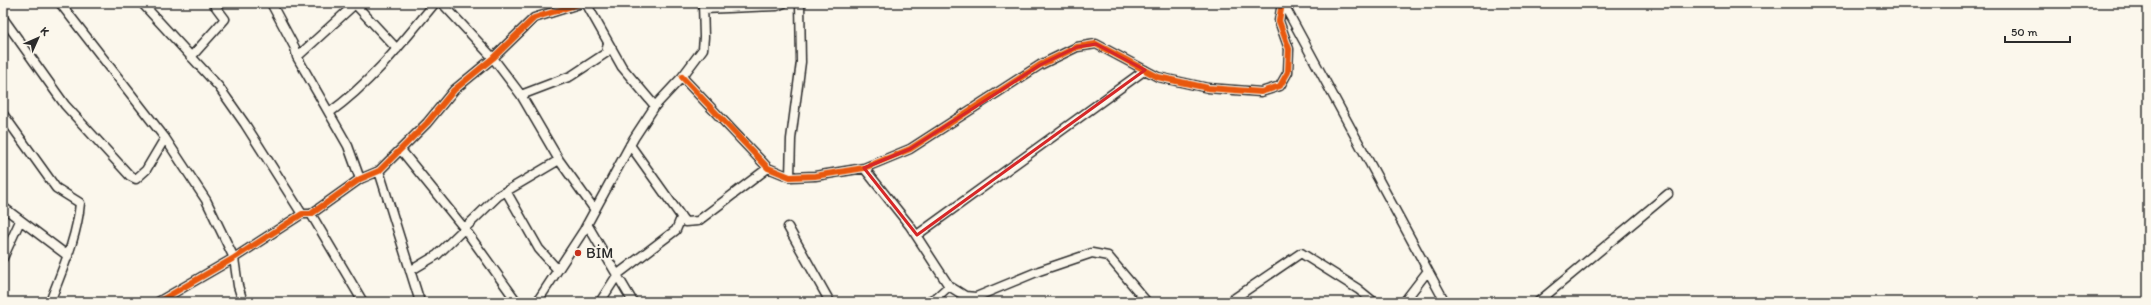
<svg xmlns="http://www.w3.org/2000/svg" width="2151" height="305" viewBox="0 0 2151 305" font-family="Itim,sans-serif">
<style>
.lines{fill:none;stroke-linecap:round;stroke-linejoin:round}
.minor-casing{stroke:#2b2b2b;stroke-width:11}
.minor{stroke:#fbf7ec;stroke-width:8}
.cycleway-casing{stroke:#fbf7ec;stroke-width:8}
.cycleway{stroke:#e8590c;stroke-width:6}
.marked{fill:none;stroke:#d62828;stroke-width:3;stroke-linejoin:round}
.poi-dot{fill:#c8321e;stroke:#fbf7ec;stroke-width:1.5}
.labels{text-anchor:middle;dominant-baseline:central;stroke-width:3.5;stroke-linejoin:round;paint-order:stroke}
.poi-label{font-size:15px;fill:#2b2b2b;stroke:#fbf7ec;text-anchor:start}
</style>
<rect width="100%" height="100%" fill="#fbf7ec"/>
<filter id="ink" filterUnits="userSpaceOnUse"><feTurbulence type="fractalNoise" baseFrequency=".025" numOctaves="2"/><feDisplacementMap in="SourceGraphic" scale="8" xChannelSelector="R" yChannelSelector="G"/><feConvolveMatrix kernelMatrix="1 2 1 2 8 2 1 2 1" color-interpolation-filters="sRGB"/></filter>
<g filter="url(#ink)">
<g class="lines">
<defs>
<path id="minor" d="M60 3 165 138 206 200 234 258 238 286 243 302
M142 3 219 87 245 124 302 214
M271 3 295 48 297 57 348 146 360 179
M354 3 397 49
M442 3 493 58 521 95 559 160 595 210
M586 3 622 67 655 106
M1283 3 1445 302
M704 9 777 6 784 3
M3 18 65 105 130 176 136 179 146 170 165 138
M191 57 225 19 213 3
M297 57 355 4
M682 77 768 168 790 177 815 176 864 168 910 149 1040 65 1077 47 1096 44 1158 77 1208 88 1261 92 1280 86 1288 72 1289 49 1279 21 1282 3
M521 95 571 76 606 53 608 43
M329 113C371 83 403 42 435 3
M3 114 56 188 80 203C77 238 62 270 50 302
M630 145 685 222 698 221 768 168
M401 150 464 228 517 302
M864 168 910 226 949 286 965 296 976 297 1039 271 1092 253 1108 256 1147 302
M379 171 420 302
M790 177 791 139 801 62 800 3
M506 191 539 249 557 269
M3 207 68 256
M311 214 363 302
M587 224 633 302
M788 227 830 302
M917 235 1145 70
M3 258 20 221
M410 271 437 255 498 196 559 160
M158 302 234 258 302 214H311L360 179 379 171 427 123 454 90 493 58 534 18 582 3
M537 302 584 230 634 138 655 106 682 77 703 49 704 37 703 3
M600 302 618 274 676 230 681 218
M927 302 937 297 949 286
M1229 302 1301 253 1358 289 1374 302
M1404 302 1427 272
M1538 302 1668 194"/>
</defs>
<use href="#minor" class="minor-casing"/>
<use href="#minor" class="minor"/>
<defs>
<path id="cycleway" d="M682 77 768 168 790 177 815 176 864 168 910 149 1040 65 1077 47 1096 44 1158 77 1208 88 1261 92 1280 86 1288 72 1289 49 1279 21 1282 3
M158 302 234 258 302 214H311L360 179 379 171 427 123 454 90 493 58 534 18 582 3"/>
</defs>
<use href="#cycleway" class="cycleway-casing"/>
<use href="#cycleway" class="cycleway"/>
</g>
</g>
<path class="marked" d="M1096 44 1145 70 917 235 864 168 910 149 1040 65 1077 47Z"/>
<circle class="poi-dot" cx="578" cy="253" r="4"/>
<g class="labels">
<g class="poi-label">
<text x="586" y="253">BİM</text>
</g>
</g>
<rect width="2151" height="305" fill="none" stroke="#fbf7ec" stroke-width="16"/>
<rect x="8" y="8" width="2135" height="289" fill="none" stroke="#2b2b2b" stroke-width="1.5" filter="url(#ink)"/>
<g transform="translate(38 38) rotate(45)" stroke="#fbf7ec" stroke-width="3" paint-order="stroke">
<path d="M0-3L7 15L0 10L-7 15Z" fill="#2b2b2b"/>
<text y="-6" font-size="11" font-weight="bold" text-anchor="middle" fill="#2b2b2b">K</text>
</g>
<path d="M2005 36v6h65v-6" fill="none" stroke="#2b2b2b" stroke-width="2"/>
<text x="2011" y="36" font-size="12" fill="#2b2b2b" stroke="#fbf7ec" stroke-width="3" paint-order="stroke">50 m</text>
</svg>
